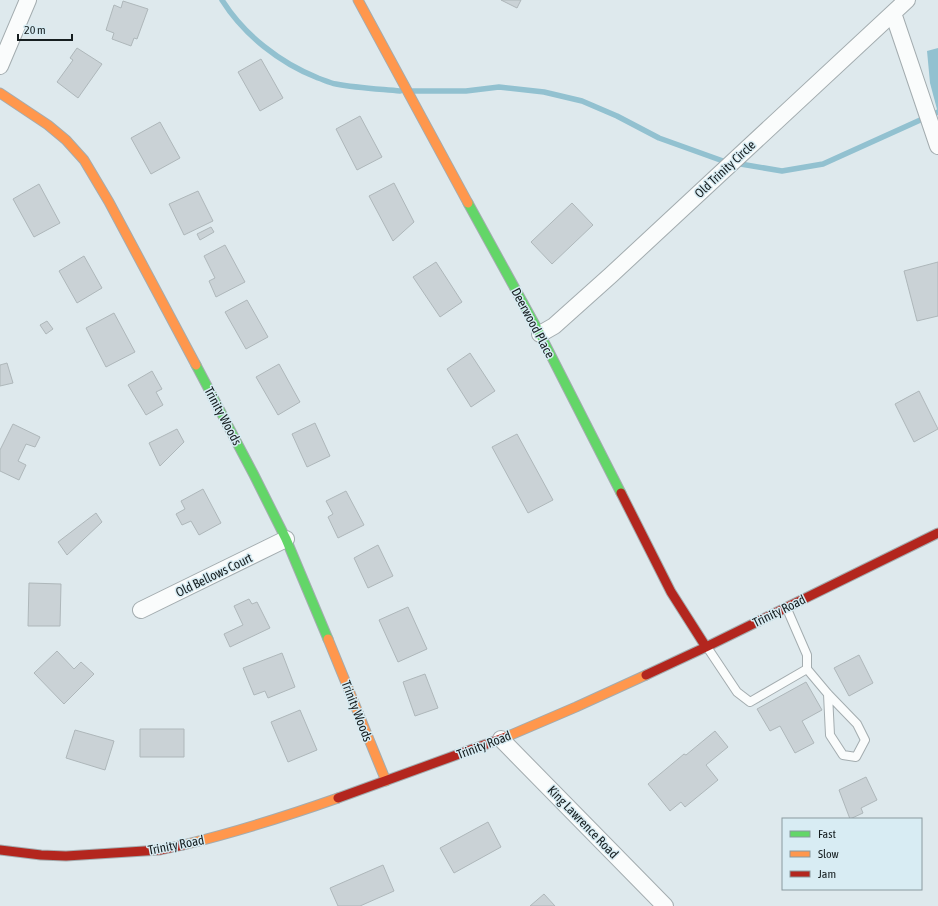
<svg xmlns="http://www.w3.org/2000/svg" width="938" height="906" viewBox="0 0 938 906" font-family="'Asap Condensed',sans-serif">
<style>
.water{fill:#92c1d0}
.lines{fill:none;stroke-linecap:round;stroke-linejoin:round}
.stream{stroke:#92c1d0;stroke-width:5.5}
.building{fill:#cad2d6;stroke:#aeb7ba}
.lane-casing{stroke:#a3acaf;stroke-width:10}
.street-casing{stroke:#a3acaf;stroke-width:18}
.fast-casing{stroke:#a3acaf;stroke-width:11}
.slow-casing{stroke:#a3acaf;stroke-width:11}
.jam-casing{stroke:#a3acaf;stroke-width:11}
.lane{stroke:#fafcfc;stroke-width:8}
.street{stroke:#fafcfc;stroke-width:16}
.fast{stroke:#63d668;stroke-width:9}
.slow{stroke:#ff974d;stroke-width:9}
.jam{stroke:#b3261e;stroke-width:9}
.labels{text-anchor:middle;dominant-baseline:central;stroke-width:3;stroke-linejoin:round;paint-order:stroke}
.street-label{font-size:13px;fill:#161e20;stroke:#d8ecf3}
</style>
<rect width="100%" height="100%" fill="#dee9ed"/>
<path class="water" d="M938 48V113L930 83 927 51Z"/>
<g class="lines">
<path class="stream" d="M222 0C244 35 280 63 318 78 324 80 330 83 336 84 357 88 379 89 400 91
M413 91H466L499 87 544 92 582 101 617 116 659 138 723 161 782 171 823 164 938 112"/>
</g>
<path class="building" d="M501 0H521L517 8Z
M123 1 148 9 137 39 134 38 131 46 112 39 114 33 106 30 114 5 121 8Z
M77 48 102 64 78 98 57 82 73 60 70 58Z
M261 59 283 98 260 111 238 72Z
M360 116 382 157 357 170 336 129Z
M160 122 180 158 151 174 131 138Z
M394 183 414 222 393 241 369 196Z
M39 184 60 223 34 237 13 199Z
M198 191 213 221 184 235 169 204Z
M572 203 593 225 552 264 531 242Z
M211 227 214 232 200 240 197 234Z
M225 245 245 282 216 297 209 281 215 278 204 256Z
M84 256 102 288 77 303 59 271Z
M436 262 462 302 440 317 413 277Z
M938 262V316L917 321 904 271Z
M247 300 268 337 246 349 225 312Z
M114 313 135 352 106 367 86 328Z
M47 321 53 329 46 334 40 325Z
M470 353 495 391 471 407 447 369Z
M7 363 13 383 0 386V365Z
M279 364 300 402 278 415 256 377Z
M152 371 162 389 156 392 163 405 146 415 128 385Z
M919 391 938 429 914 442 895 404Z
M315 423 330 456 307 467 292 434Z
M13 424 40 437 35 447 26 444 18 461 26 465 19 480 0 471V450Z
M177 429 184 442 160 466 149 443Z
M517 434 553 500 528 513 492 447Z
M203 489 221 523 199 535 191 521 182 525 176 514 185 509 181 501Z
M346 491 364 525 338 538 328 517 333 514 326 501Z
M96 513 102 522 67 555 58 542Z
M378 545 393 576 368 588 354 558Z
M29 583 61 584 60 626H28Z
M249 599 252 604 257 602 270 628 230 647 224 634 243 625 234 606Z
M408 607 427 649 398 662 379 620Z
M57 651 74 669 81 662 94 674 64 704 34 673Z
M282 653 295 687 268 698 265 691 254 695 243 668Z
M859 655 873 683 849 696 834 668Z
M425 674 438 708 415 716 403 682Z
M806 682 822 710 802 721 814 743 795 753 780 726 770 731 757 709Z
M300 710 317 750 288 762 271 722Z
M140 729H184V757H140Z
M75 730 114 741 105 770 66 758Z
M715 731 728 747 706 765 718 780 685 807 681 802 670 811 648 784 684 754 686 755Z
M866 777 877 800 861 808 863 813 850 819 839 790Z
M488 822 501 847 454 873 440 848Z
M383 865 394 891 360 906H338L330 888Z
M544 894 555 906H530Z"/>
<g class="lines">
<defs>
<path id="lane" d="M707 647 737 692 750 702 807 669V655L787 609
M807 669 828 694 857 724 865 740 856 757 843 755 830 735 828 694"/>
<path id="street" d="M893 13 938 146
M0 66 28 0
M540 334 554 326 611 275 907 0
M141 610 286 539
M501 739 665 906"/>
<path id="fast" d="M468 203 540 334 621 493
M196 365 254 475 286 539 328 639"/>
<path id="slow" d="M358 0 468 203
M0 93 48 125 66 140 84 160 109 202 196 365
M328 639 386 781
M506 737 576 707 646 675
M183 845C236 832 287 816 338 798"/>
<path id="jam" d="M621 493 671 592 706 647
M646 675 706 647 938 533
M338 798 506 737
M0 850 41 855 66 856 160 850 183 845"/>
</defs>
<use href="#lane" class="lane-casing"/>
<use href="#street" class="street-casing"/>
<use href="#fast" class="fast-casing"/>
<use href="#slow" class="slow-casing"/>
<use href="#jam" class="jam-casing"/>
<use href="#lane" class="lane"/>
<use href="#street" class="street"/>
<use href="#fast" class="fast"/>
<use href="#slow" class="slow"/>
<use href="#jam" class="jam"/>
</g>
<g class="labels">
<g class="street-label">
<text transform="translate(725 169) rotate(-43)">Old Trinity Circle</text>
<text transform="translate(533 323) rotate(62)">Deerwood Place</text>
<text transform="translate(223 416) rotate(62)">Trinity Woods</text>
<text transform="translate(214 575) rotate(-26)">Old Bellows Court</text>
<text transform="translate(779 611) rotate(-26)">Trinity Road</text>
<text transform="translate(357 711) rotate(69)">Trinity Woods</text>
<text transform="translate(484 745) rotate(-21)">Trinity Road</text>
<text transform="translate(583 822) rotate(46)">King Lawrence Road</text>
<text transform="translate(176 845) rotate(-11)">Trinity Road</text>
</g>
</g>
<rect x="782" y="818" width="140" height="72" fill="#d8ecf3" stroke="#8a9a9f"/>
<rect x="790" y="831" width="20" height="6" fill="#63d668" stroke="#8a9a9f"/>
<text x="818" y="838" font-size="12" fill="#161e20">Fast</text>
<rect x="790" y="851" width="20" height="6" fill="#ff974d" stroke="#8a9a9f"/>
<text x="818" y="858" font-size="12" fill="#161e20">Slow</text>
<rect x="790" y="871" width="20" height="6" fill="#b3261e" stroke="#8a9a9f"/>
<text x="818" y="878" font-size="12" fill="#161e20">Jam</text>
<path d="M18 34v6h54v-6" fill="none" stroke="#161e20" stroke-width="2"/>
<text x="24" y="34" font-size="12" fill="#161e20" stroke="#d8ecf3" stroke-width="3" paint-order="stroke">20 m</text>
</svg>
